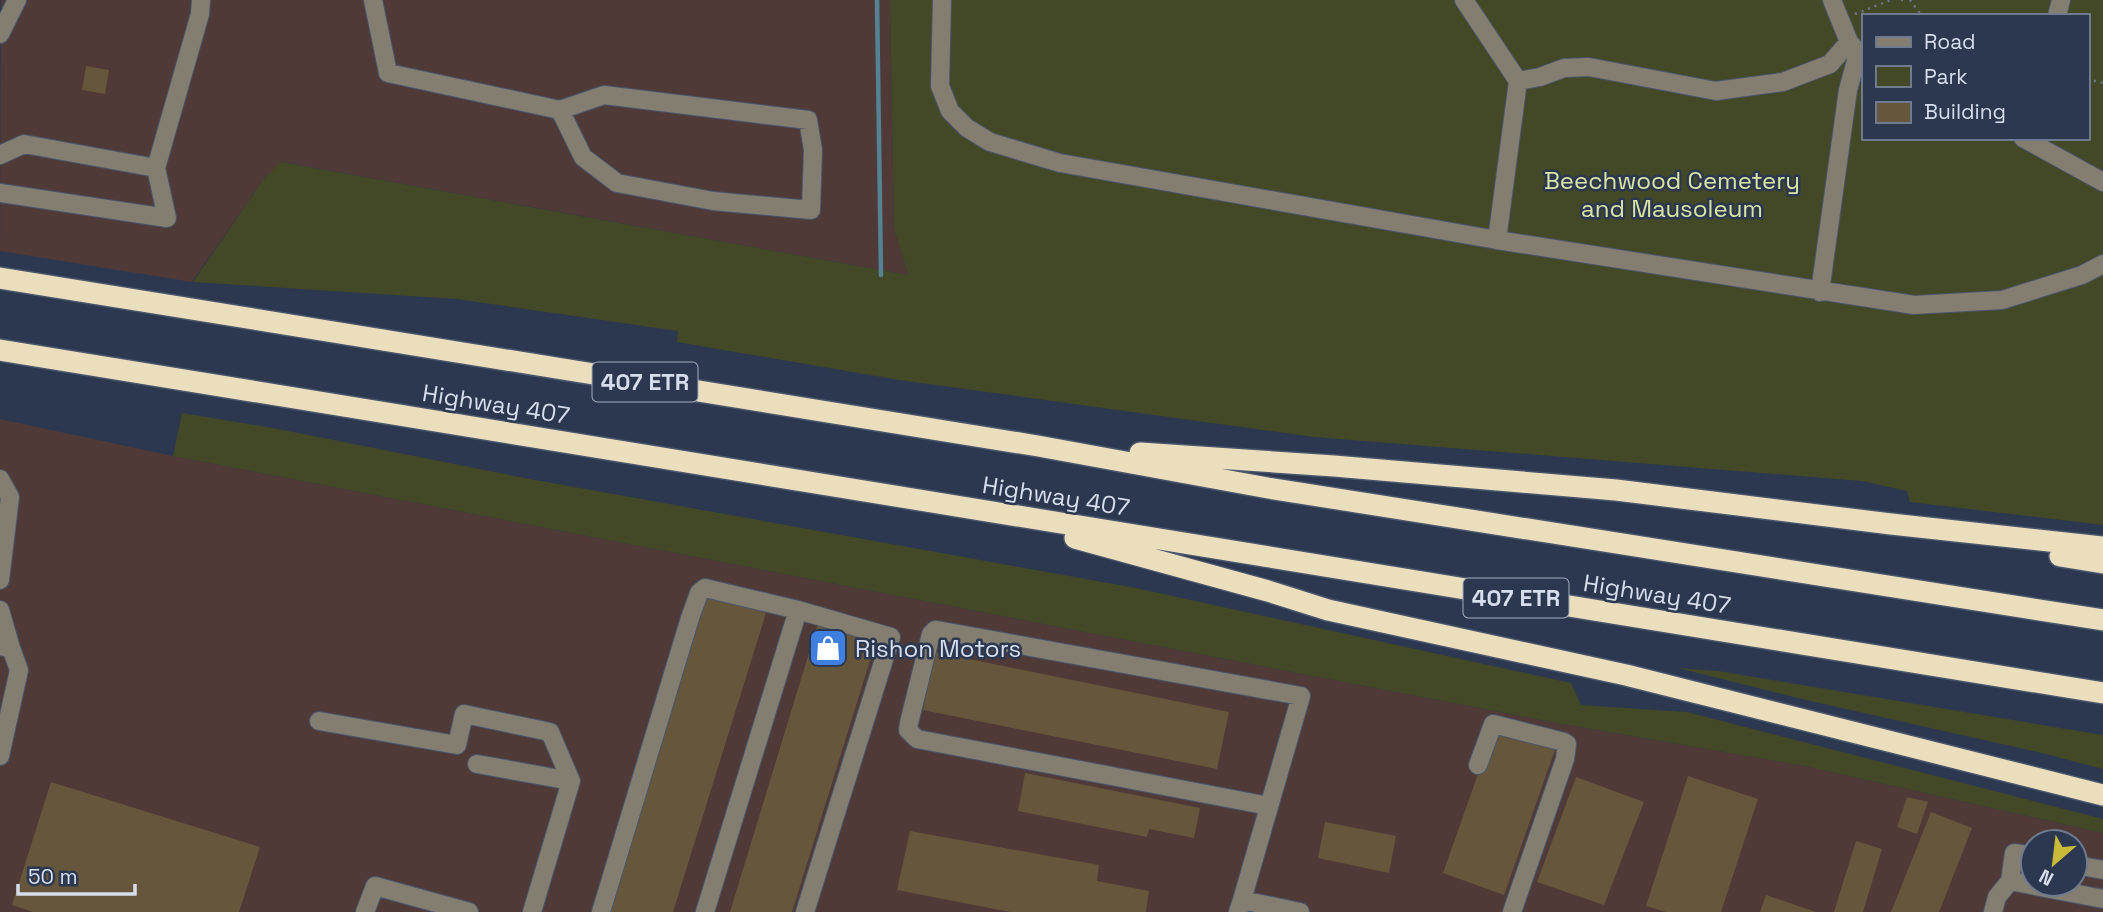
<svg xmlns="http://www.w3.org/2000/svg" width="2103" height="912" viewBox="0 0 2103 912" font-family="'Space Grotesk',sans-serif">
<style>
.industrial{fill:#4f3a38;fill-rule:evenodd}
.green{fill:#434827;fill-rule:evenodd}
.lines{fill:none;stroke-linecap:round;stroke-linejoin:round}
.stream{stroke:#538394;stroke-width:4.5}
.building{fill:#66563b}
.minor-casing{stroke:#4a566c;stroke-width:20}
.highway-casing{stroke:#4a566c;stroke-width:24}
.path{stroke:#6c778b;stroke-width:2.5;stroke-dasharray:2 5;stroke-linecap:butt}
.minor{stroke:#837e70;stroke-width:18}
.highway{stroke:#ebdebd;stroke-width:21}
.labels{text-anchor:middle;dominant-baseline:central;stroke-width:5;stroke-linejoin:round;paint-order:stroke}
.shield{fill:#2b3850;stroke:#a3acbe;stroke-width:2}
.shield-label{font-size:23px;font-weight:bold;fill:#d6deed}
.park-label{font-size:24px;fill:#dae5a3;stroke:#2b3850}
.street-label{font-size:24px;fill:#d6deed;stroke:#2b3850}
.poi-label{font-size:24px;fill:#d6deed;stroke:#2b3850;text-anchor:start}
</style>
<rect width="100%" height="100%" fill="#2b3850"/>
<path class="industrial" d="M1 0H890L894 228 908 275 282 162 265 177 192 282 0 251Z
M0 419 173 456 1557 723 1805 766 2103 833V912H0ZM2033 842H2075V884H2033Z"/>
<path class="green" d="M890 0H2103V525L1910 502 1907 491 1862 481 1314 437 899 380 677 342 678 331 457 299 193 282 265 177 281 162 908 275 894 228ZM1863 16H2087V138H1863Z
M182 413 273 428 530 479 1136 588 1571 683 1581 705 1687 712 2103 819V833L1805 766 1557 723 173 456Z
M1678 668 1718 671 2103 735V769L2042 753 1806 700Z"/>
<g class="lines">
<path class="stream" d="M877 0 881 275"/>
</g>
<path class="building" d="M86 66 109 70 105 94 82 90Z
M707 593 766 613 673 912H607Z
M819 620 877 638 792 912H730Z
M935 652 1229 712 1217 769 923 710Z
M1495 726 1556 747 1504 895 1443 873Z
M1025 773 1200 808 1194 838 1149 829 1147 837 1018 811Z
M1688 776 1758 799 1721 912H1666L1646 906Z
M1576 777 1644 802 1604 905 1537 882Z
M51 782 260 847 239 912H33L12 905Z
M1907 797 1928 802 1917 834 1897 827Z
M1931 812 1972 828 1939 912H1891Z
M1325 822 1396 836 1389 873 1318 858Z
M910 831 1099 865 1097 881 1149 891 1146 912H1010L897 890Z
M1856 841 1882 849 1863 912H1834Z
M1766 895 1816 912H1760Z"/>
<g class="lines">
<defs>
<path id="minor" d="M373 0 388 73 560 110 604 95 808 120 813 150 811 210 713 201 617 183 583 157 560 110
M942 0 940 86 950 111 967 128 990 142 1060 163 1497 240
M1464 0 1518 81 1540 77 1564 68 1589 67 1716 91 1783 82 1830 64 1849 42
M1832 0 1849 42 1856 50
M2057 16 2061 0
M0 34 17 0
M1518 81 1497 240 1914 305 2002 300 2082 275 2103 264
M2023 138 2103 182
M0 155 24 144 156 168
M0 193 167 218 156 168 200 14 201 0
M1820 292 1848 90 1858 53
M0 479 10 497 0 580
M0 610 11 648
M0 646 11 648 19 670 0 756
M319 721 457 745 464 714 550 732 571 781
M477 764 571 781
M1478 765 1493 724 1564 742 1567 744 1565 759 1512 912
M2033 856 2014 853 2010 881 2103 899
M2075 865 2103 870
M1242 900 1300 912
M365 912 375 886 469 912
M532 912 571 781
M601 912 690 618 699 593 705 588 798 610 891 637 805 912
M705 912 798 610
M1238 912 1242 900 1301 696 942 631 935 630 931 634 909 723 908 730 917 739 1269 806
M1993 912 1997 897 2010 881"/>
<path id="highway" d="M0 278 1038 446 1268 488 2103 620
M0 350 2103 693
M1140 453 1334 466 1616 490 1891 524 2103 547
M1075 538 1268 591 1328 610 1626 675 2103 795
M2060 556 2103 563"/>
</defs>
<use href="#minor" class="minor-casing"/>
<use href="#highway" class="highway-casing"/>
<path class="path" d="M1901 0H1905
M1910 0 1922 16
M1855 14 1891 0
M2087 79 2103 83"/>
<use href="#minor" class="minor"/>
<use href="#highway" class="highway"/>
</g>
<defs>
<symbol id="shop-square" viewBox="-11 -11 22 22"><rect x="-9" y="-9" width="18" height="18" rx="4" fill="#3f7fe0" stroke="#2b3850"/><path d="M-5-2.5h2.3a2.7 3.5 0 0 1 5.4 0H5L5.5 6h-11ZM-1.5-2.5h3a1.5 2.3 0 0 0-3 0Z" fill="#fff"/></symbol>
</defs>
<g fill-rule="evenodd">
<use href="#shop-square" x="806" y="626" width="44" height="44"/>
</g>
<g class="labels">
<g class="shield">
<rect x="592.5" y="362.5" width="105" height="39" rx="5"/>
<rect x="1463.5" y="578.5" width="105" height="39" rx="5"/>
</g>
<g class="shield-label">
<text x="645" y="382">407 ETR</text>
<text x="1516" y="598">407 ETR</text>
</g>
<g class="park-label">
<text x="1672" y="180">Beechwood Cemetery<tspan x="1672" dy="28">and Mausoleum</tspan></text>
</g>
<g class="street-label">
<text transform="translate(496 404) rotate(9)">Highway 407</text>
<text transform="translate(1056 496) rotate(9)">Highway 407</text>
<text transform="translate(1657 594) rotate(9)">Highway 407</text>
</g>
<g class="poi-label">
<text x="855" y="648">Rishon Motors</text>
</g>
</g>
<rect x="1862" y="14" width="228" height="126" fill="#2b3850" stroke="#6f7a8f" stroke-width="2"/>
<rect x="1876" y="37" width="35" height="10" fill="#837e70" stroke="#6f7a8f" stroke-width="2"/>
<text x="1924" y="49" font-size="21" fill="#d6deed">Road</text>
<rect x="1876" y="66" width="35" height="21" fill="#434827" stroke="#6f7a8f" stroke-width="2"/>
<text x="1924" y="84" font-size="21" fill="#d6deed">Park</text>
<rect x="1876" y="102" width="35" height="21" fill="#66563b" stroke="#6f7a8f" stroke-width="2"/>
<text x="1924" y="119" font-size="21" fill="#d6deed">Building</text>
<g transform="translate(2054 863) rotate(208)"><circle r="33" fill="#2b3850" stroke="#6f7a8f" stroke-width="2"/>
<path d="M0-5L12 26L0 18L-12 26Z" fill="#caba3a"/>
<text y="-10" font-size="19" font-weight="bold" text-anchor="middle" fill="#d6deed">N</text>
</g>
<path d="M18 884v10h117v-10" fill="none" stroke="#d6deed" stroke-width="3.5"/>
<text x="28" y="884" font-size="21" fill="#d6deed" stroke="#2b3850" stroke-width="5" paint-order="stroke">50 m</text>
</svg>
